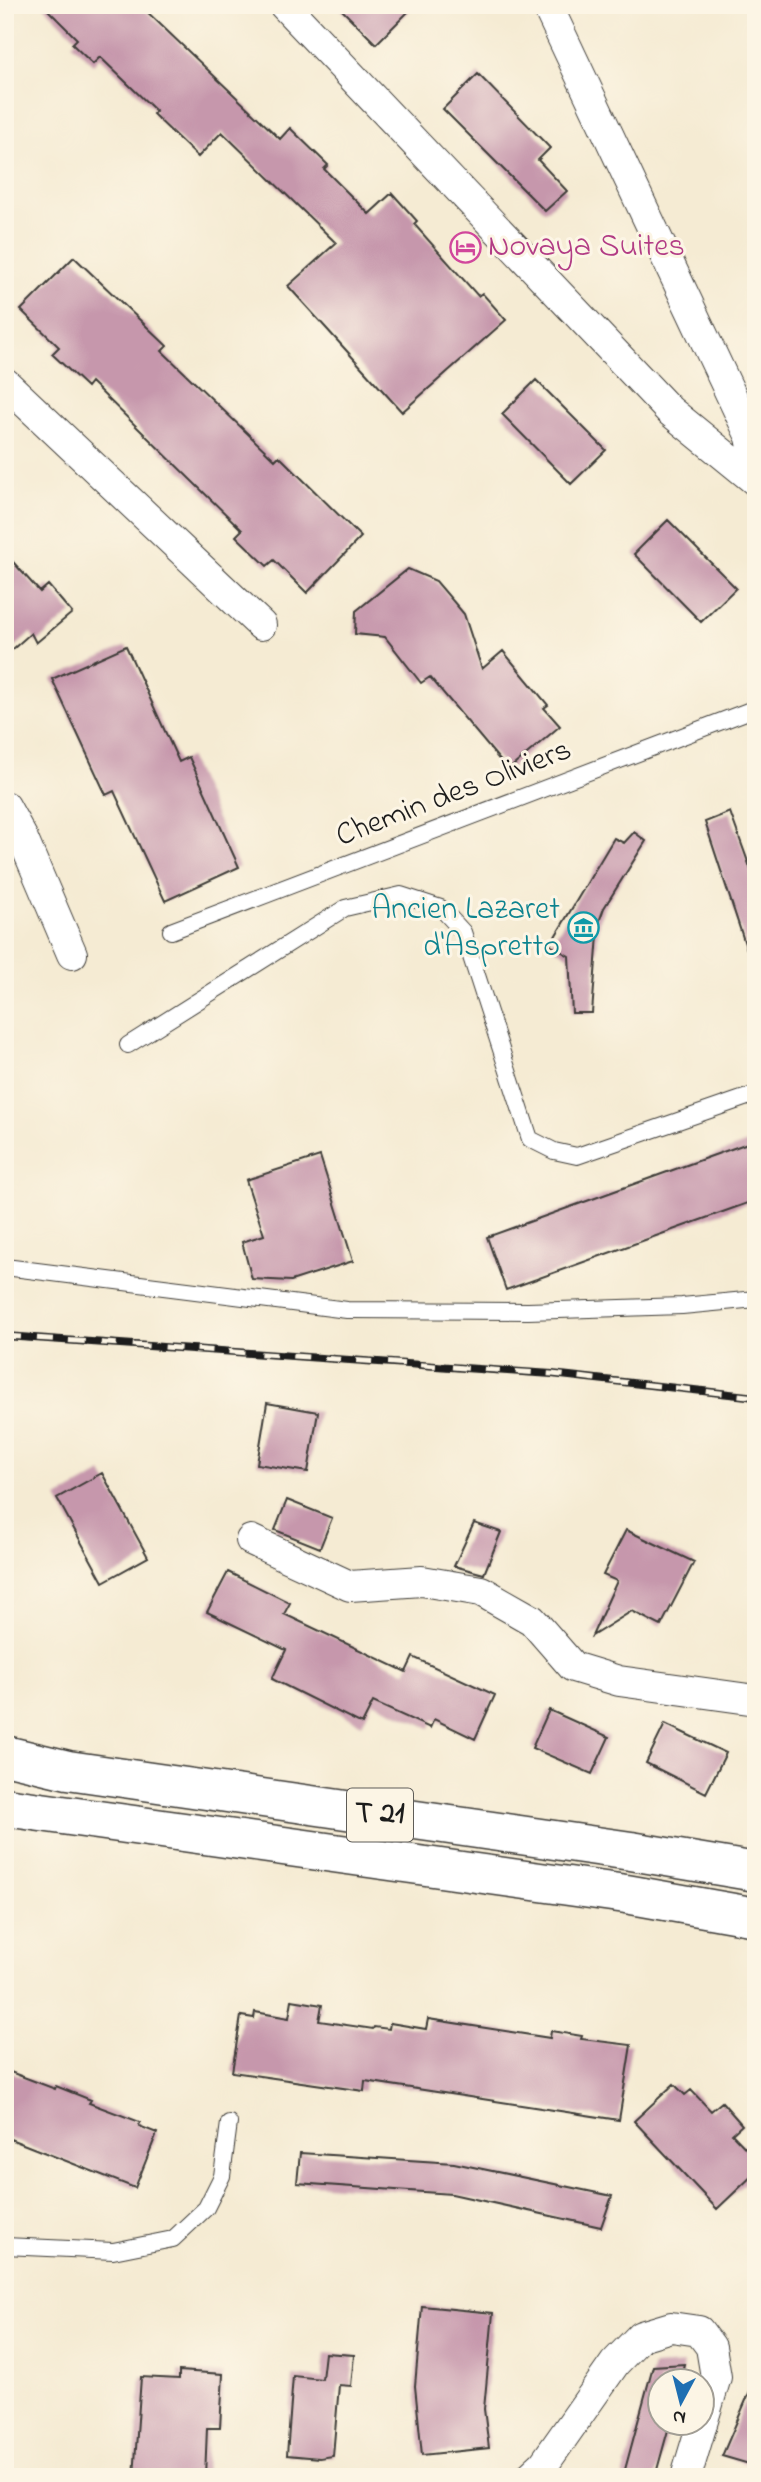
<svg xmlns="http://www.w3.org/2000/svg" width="761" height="2482" viewBox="0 0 761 2482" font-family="'Indie Flower',sans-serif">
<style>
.building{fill:#c697ac}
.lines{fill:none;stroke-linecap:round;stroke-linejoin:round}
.lane-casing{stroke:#3d3b37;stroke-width:18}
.street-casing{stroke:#3d3b37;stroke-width:32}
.primary-casing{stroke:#3d3b37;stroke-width:41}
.lane{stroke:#fff;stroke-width:16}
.street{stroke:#fff;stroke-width:30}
.primary{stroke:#fff;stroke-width:38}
.rail-casing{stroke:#1c1c1c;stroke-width:8}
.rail{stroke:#fcf5e5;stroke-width:5;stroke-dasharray:16;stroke-linecap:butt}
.labels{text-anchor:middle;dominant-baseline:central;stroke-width:6;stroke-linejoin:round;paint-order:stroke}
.shield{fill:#fcf5e5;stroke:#5f5d58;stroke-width:2}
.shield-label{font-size:30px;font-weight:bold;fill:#1c1c1c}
.hotel-label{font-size:32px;fill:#b23c85;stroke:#fcf5e5;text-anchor:start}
.street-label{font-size:32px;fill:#1c1c1c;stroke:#fcf5e5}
.culture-label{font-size:32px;fill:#0d838f;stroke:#fcf5e5;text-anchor:end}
</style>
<rect width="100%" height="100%" fill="#fcf5e5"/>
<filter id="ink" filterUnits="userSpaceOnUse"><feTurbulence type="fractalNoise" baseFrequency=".0143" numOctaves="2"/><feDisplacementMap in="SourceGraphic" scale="14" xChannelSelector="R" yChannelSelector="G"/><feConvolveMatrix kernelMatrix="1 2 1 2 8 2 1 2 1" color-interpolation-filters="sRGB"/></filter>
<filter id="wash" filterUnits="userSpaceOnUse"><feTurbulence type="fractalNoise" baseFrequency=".00686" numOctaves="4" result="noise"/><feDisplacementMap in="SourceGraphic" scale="28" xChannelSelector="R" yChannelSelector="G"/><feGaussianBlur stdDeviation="1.57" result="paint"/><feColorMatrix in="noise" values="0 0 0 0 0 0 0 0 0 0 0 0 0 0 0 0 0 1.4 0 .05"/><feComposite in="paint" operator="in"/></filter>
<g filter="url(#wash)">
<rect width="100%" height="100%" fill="#f5ebd3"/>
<g id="blocks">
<path class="building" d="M43 5H140L280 139 290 128 328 165 324 169 369 214 392 193 417 221 414 224 478 296 482 293 506 320 402 412 288 286 336 243 222 132 198 157 153 114 156 111 100 57 93 64 72 44 77 39Z
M337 5H415L376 44Z
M478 74 550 148 538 160 567 191 545 211 443 109Z
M74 257 167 346 162 351 275 460 279 456 361 537 307 593 274 560 267 566 236 536 242 530 91 382 87 387 52 354 59 347 21 310Z
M536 380 606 450 571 484 502 414Z
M668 520 736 588 701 622 634 554Z
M5 553 40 592 48 585 72 613 36 643 31 633 5 656Z
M408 569 436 581 464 614 482 669 503 651 548 705 544 708 560 726 508 770 430 677 421 683 385 637 355 634 356 611Z
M126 646 179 762 189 757 239 867 165 901 114 791 106 795 52 679Z
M730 812 756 884V958L750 959 705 822Z
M634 832 646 841 604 908 599 922 592 1013H572L569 956 550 945 614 838 624 843Z
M756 1140V1200L506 1290 487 1237Z
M320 1156 353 1261 291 1281 252 1279 242 1242 264 1235 246 1180Z
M267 1403 318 1412 308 1472 257 1464Z
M102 1473 148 1557 103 1582 57 1498Z
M287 1500 332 1518 320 1548 275 1530Z
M474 1523 501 1532 484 1574 454 1566Z
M626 1530 694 1562 661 1626 632 1611 592 1636 617 1581 603 1575Z
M228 1572 290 1603 284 1614 406 1672 413 1657 495 1695 475 1739 434 1719 430 1728 373 1702 362 1724 272 1679 286 1650 207 1612Z
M549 1710 609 1737 592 1774 532 1748Z
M665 1724 726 1753 706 1793 646 1763Z
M292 2000 322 2005 319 2021 373 2029 374 2027 389 2029 390 2023 426 2029 428 2019 550 2038 551 2031 582 2036 581 2039 631 2045 619 2120 365 2081 364 2091 232 2072 241 2016 254 2018 255 2012 289 2018Z
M5 2070 55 2089 56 2086 91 2100 89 2103 140 2122 139 2126 157 2133 135 2188 5 2137Z
M674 2084 685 2095 691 2090 711 2111 722 2102 742 2125 732 2134 756 2159V2172L717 2209 634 2121Z
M300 2153 454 2163 612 2196 601 2227 452 2194 297 2183Z
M422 2306 493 2313 484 2409 489 2448 422 2455 415 2386Z
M325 2353 354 2355 351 2386 339 2385 333 2456 320 2458 287 2455 293 2376 322 2379Z
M684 2364 680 2381H660V2423H670L655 2477H623L653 2366Z
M179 2371 223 2374 220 2428H207L205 2477H134L141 2377 179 2379Z
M756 2377V2466L722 2456Z"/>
</g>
</g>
<g filter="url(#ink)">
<use href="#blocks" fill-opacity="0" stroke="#3d3b37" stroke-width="2"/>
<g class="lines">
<defs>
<path id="lane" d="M171 931 756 708
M128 1045 345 908 401 895 441 908 463 932 530 1139 554 1151 577 1156 756 1094
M5 1267 347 1310 528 1311 682 1306 756 1299
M5 2246 113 2251 173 2239 206 2208 222 2176 229 2123"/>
<path id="street" d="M284 5 670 411 756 481
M547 5 751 437 756 463
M5 383 261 625
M5 806 22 837 72 954
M251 1540 350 1586 422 1581 481 1591 532 1620 573 1667 619 1681 756 1700
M530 2477 544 2464 615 2363 641 2336 671 2327 699 2331 711 2347 716 2377 686 2477"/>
<path id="primary" d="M5 1755 68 1770 631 1851 756 1872
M5 1807 626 1894 756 1917"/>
</defs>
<use href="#lane" class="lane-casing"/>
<use href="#street" class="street-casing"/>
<use href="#primary" class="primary-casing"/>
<use href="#lane" class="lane"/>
<use href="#street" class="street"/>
<use href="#primary" class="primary"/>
<defs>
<path id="rail" d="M5 1336 552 1374 756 1397"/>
</defs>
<use href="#rail" class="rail-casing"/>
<use href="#rail" class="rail"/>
</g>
</g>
<defs>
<symbol id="hotel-ring" viewBox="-11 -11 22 22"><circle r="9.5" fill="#fcf5e5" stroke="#d1479c" stroke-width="1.5"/><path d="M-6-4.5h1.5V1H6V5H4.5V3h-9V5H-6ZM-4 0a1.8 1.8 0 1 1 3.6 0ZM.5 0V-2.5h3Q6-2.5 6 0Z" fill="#d1479c"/></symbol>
<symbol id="museum-ring" viewBox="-11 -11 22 22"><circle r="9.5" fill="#fcf5e5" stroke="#0f9aa8" stroke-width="1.5"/><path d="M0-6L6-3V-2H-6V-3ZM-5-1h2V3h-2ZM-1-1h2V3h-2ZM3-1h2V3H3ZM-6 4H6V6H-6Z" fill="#0f9aa8"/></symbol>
</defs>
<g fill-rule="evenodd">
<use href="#hotel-ring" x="448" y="230" width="35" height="35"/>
<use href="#museum-ring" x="566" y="910" width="35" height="35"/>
</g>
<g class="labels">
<rect class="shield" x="347" y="1788.5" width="66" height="53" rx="5"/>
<g class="shield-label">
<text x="380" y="1815">T 21</text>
</g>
<g class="hotel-label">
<text x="488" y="247">Novaya Suites</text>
</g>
<g class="street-label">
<text transform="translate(454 794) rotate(-21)">Chemin des Oliviers</text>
</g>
<g class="culture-label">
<text x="560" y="910">Ancien Lazaret<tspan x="560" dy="37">d'Aspretto</tspan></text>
</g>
</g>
<rect width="761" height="2482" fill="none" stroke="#fcf5e5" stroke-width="28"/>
<g transform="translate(681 2402) rotate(187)"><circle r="33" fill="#fcf5e5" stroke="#a29e95" stroke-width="2"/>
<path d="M0-5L12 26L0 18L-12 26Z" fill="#1f6fb2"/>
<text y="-10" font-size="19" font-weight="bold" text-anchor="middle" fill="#1c1c1c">N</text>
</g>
</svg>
